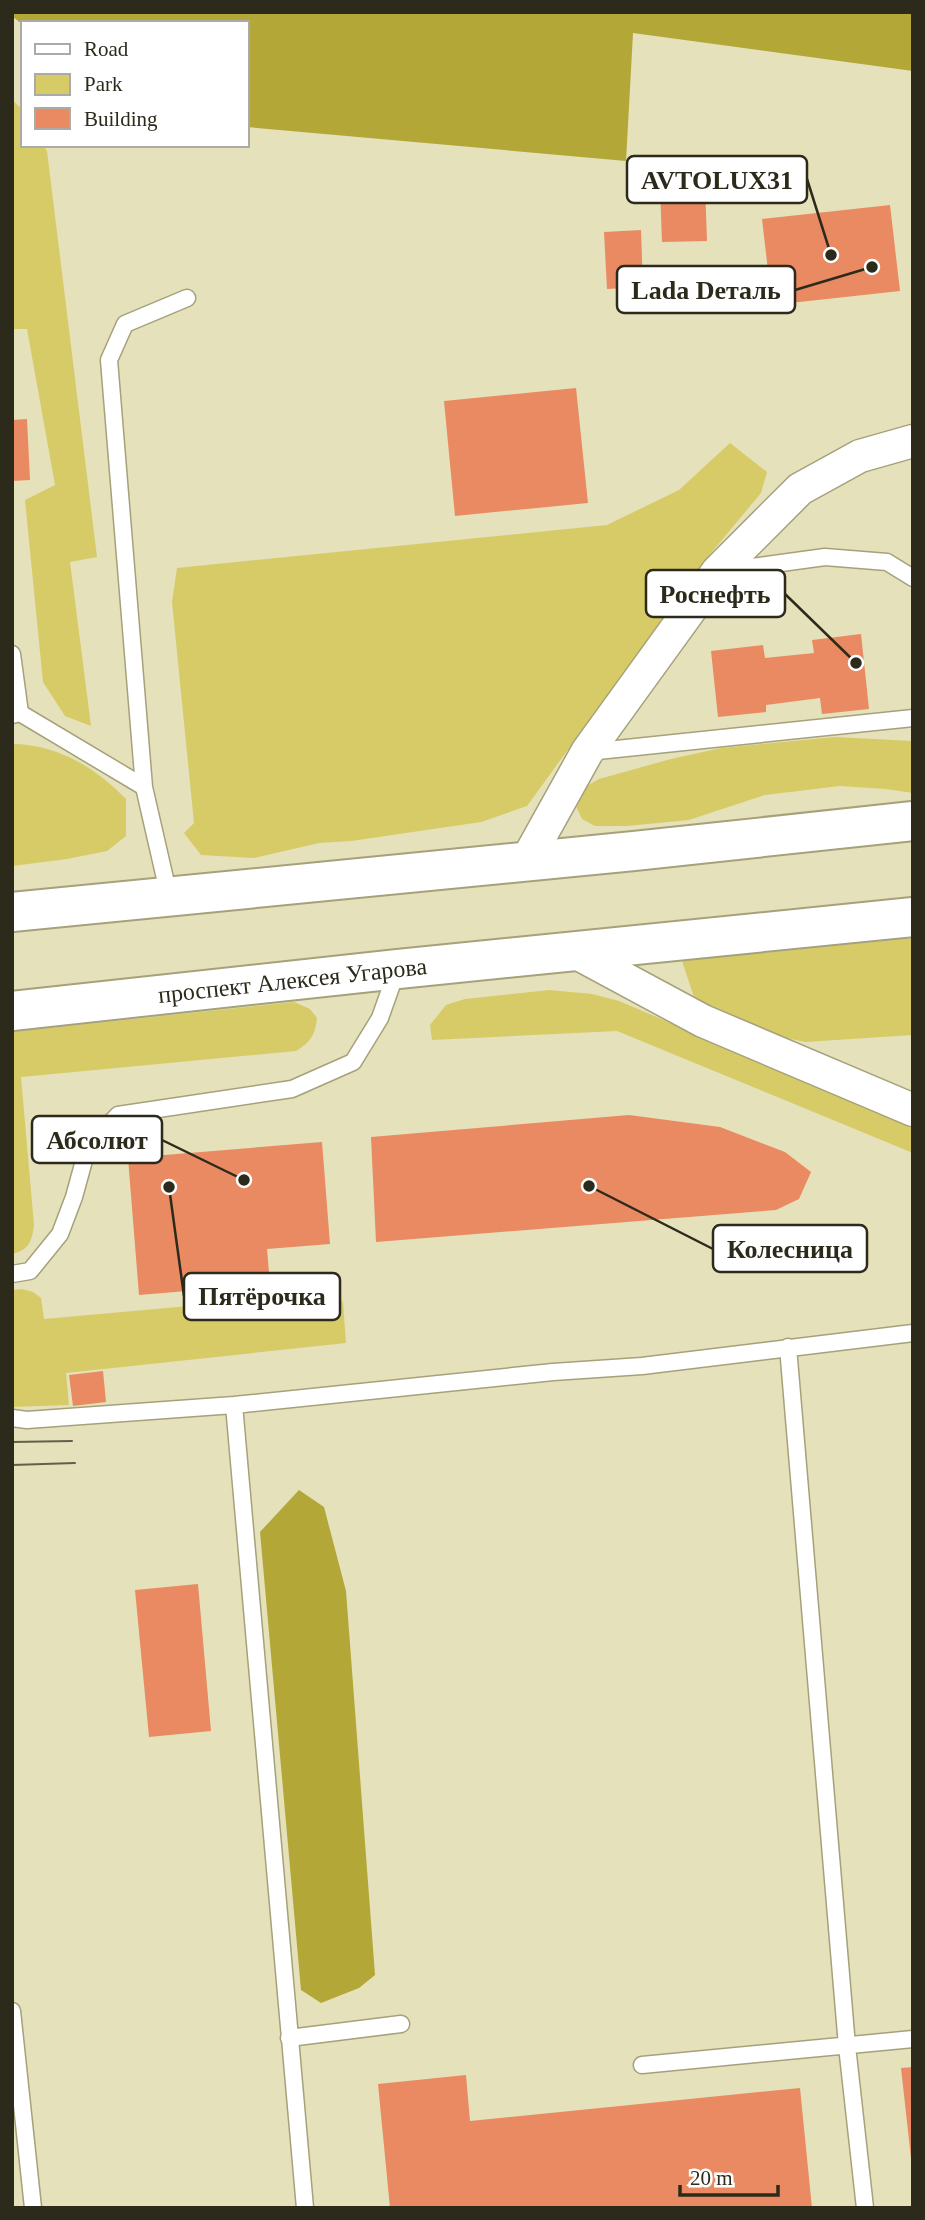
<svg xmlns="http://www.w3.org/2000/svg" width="925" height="2220" viewBox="0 0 925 2220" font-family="'Times New Roman',serif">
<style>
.green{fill:#d6cb67}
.forest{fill:#b3a738}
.building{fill:#ea8a62}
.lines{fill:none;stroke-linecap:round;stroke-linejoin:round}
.lane-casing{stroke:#a5a17b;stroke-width:19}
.street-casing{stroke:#a5a17b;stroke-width:35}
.primary-casing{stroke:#a5a17b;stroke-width:42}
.lane{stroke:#fff;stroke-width:16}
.street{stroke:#fff;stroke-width:32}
.primary{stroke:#fff;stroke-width:38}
.tram{stroke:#62604a;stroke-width:2}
.labels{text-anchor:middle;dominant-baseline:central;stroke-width:7;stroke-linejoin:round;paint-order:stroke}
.street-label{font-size:24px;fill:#2c2a1b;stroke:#fff}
.leader{fill:none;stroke:#2c2a1b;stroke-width:2.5}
.callout-dot{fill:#2c2a1b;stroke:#fff;stroke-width:2.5}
.callout{fill:#fff;stroke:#2c2a1b;stroke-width:2.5}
.callout-label{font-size:26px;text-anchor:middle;font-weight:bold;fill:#2c2a1b}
</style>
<rect width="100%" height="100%" fill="#e5e1ba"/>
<path class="green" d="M12 99 23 111V145H43L47 151 97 557 70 562 91 726 65 716 43 682 25 500 55 485 27 329H12Z
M730 443 767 472 761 493 711 553 527 806 481 822 351 841 319 843 254 858 201 855 184 833 194 823 172 602 177 568 607 525 679 490Z
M835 737 913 741V793L886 789 840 786 765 795 689 820 627 826H595L582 819 575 804 583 788 599 779 671 759 721 748Z
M12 744C57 744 96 768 126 799V836L107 851 67 859 12 866Z
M913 938V1035L805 1042 773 1035 712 1010 694 997 682 961Z
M549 990 592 994 619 1001 913 1126V1153L617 1031 432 1040 430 1025 446 1005 465 999Z
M294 1002 310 1009 317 1018C315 1035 311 1042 296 1051L21 1077 34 1225C32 1241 29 1250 12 1254V1032Z
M22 1289 33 1292 41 1298 44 1319 334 1293 343 1302 346 1343 66 1373 69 1405 12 1407V1290Z"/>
<path class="forest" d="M12 12H913V71L633 33 626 161 247 127V23H23V25L12 16Z
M299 1490 324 1507 346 1591 375 1975 359 1988 321 2003 301 1990 260 1532Z"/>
<path class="building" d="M705 185 707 241 662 242 660 187Z
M890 205 900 291 772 305 762 219Z
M641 230 643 287 607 289 604 232Z
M576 388 588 503 455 516 444 401Z
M27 419 30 480 12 481V420Z
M861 634 869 709 822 714 820 698 766 705V712L718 717 711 651 763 645 765 658 814 653 812 640Z
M629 1115 720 1127 785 1152 811 1172 799 1199 776 1210 376 1242 371 1137Z
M322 1142 330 1244 267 1249 270 1284 139 1295 128 1158Z
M103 1371 106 1402 73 1406 69 1375Z
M198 1584 211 1731 149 1737 135 1590Z
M913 2067V2158H911L901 2068Z
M466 2075 470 2121 800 2088 812 2208H390L378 2084Z"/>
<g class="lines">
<defs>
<path id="lane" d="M722 571 825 557 887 562 913 578
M12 654 20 713 12 715
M20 713 144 787
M588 752 913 718
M169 896 144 787 109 360 125 324 187 298
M12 1274 30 1271 60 1234 74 1197 88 1146 118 1115 292 1089 353 1062 380 1018 397 970
M788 1347 847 2046 865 2208
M234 1405 305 2208
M12 1418 27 1420 234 1405 553 1372 642 1366 913 1333
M12 2011 33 2208
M289 2038 401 2024
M642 2065 913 2039"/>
<path id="street" d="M527 860 587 752 718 571 800 489 860 456 913 441
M573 951 703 1021 913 1110"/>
<g id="primary">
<path d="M12 912 634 851 913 821"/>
<path id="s1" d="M12 1011 398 969 913 917"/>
</g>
</defs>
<use href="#lane" class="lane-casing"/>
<use href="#street" class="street-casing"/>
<use href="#primary" class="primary-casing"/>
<use href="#lane" class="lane"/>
<use href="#street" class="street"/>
<use href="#primary" class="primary"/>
<path class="tram" d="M12 1442 72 1441
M12 1465 75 1463"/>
</g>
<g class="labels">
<g class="street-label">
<text stroke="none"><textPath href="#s1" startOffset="282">проспект Алексея Угарова</textPath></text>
</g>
</g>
<path class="leader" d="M831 255L807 179M872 267L795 290M856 663L785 594M244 1180L162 1140M589 1186L713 1249M169 1187L184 1296"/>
<g class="callout-dot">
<circle cx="831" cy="255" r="7"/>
<circle cx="872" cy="267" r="7"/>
<circle cx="856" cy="663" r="7"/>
<circle cx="244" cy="1180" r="7"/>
<circle cx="589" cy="1186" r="7"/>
<circle cx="169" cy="1187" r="7"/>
</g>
<g class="callout">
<rect x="627" y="156" width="180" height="47" rx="7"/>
<rect x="617" y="266" width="178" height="47" rx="7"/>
<rect x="646" y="570" width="139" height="47" rx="7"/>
<rect x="32" y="1116" width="130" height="47" rx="7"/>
<rect x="713" y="1225" width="154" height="47" rx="7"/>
<rect x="184" y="1273" width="156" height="47" rx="7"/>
</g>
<g class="callout-label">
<text x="717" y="189">AVTOLUX31</text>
<text x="706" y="299">Lada Dеталь</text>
<text x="715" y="603">Роснефть</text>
<text x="97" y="1149">Абсолют</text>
<text x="790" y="1258">Колесница</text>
<text x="262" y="1305">Пятёрочка</text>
</g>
<rect width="925" height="2220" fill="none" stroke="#2c2a1b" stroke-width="28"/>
<rect x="21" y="21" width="228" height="126" fill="#ffffff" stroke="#abaaa4" stroke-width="2"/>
<rect x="35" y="44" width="35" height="10" fill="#ffffff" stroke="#abaaa4" stroke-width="2"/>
<text x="84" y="56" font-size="21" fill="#2c2a1b">Road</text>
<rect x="35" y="74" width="35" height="21" fill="#d6cb67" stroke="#abaaa4" stroke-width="2"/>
<text x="84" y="91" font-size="21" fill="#2c2a1b">Park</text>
<rect x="35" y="108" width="35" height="21" fill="#ea8a62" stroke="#abaaa4" stroke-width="2"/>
<text x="84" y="126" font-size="21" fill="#2c2a1b">Building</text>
<path d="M680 2185v10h98v-10" fill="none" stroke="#2c2a1b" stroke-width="3.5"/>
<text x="690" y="2185" font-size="21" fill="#2c2a1b" stroke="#ffffff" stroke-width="5" paint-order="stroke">20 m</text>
</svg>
